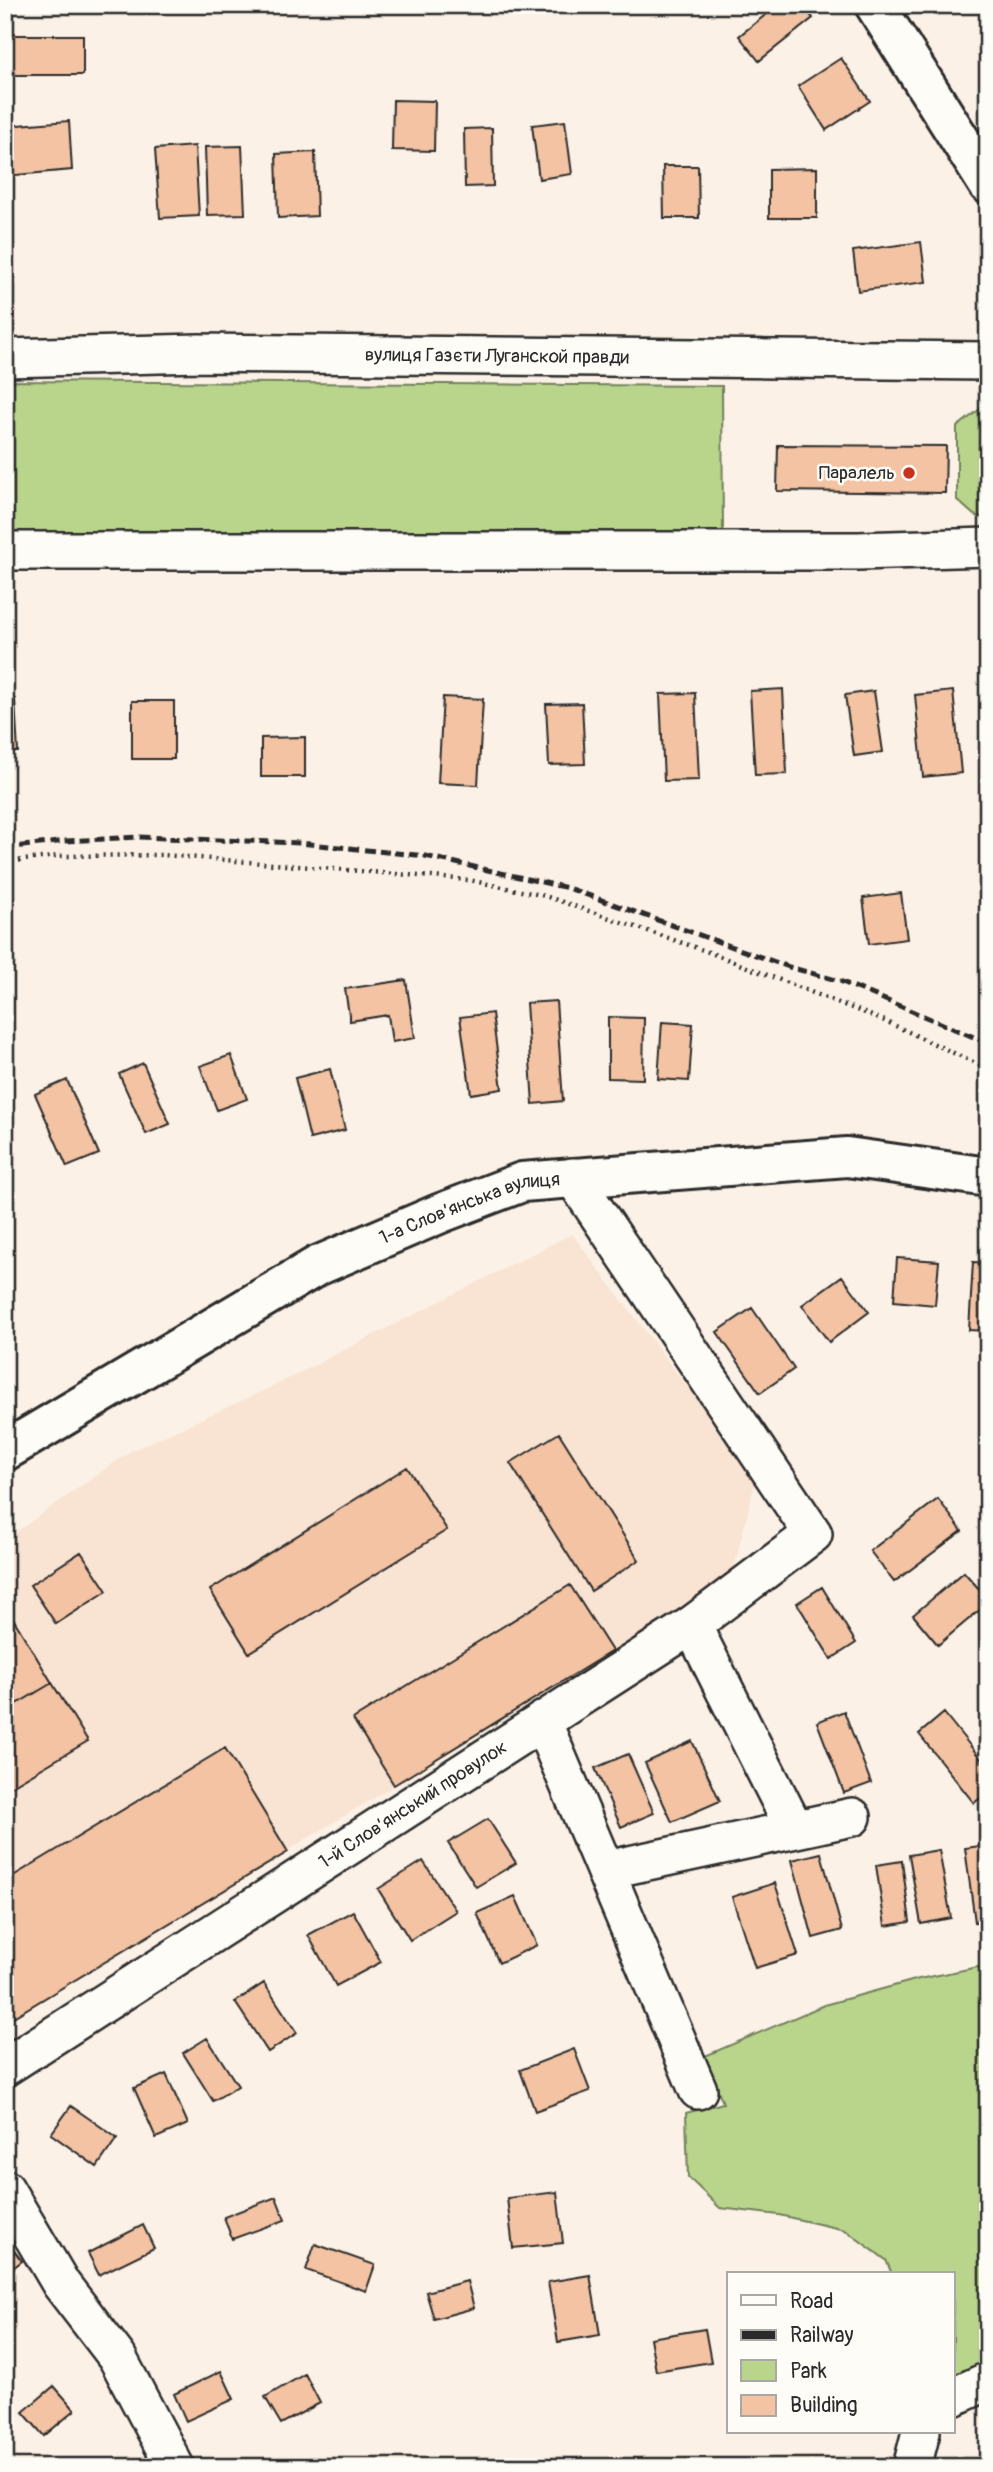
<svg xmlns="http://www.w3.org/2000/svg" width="993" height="2472" viewBox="0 0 993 2472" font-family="Pangolin,sans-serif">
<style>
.built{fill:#f9e3d2}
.green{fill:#b9d58c;stroke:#72805c;stroke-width:2}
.building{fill:#f3c3a3;stroke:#2b2b2b;stroke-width:2}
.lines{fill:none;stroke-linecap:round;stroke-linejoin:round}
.minor-casing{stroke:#2b2b2b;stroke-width:42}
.tertiary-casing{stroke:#2b2b2b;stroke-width:44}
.path{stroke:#2b2b2b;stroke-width:4.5;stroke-dasharray:2 5;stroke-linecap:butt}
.minor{stroke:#fdfcf7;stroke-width:37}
.tertiary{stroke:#fdfcf7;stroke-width:38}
.rail{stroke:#2b2b2b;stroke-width:5;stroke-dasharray:10 5;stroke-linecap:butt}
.poi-dot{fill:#c8321e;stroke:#fdfcf7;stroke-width:2.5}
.labels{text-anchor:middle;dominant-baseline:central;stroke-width:5;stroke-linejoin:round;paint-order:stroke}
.street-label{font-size:19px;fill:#2b2b2b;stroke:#fdfcf7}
.poi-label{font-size:19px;fill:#2b2b2b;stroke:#fdfcf7;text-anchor:end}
</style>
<rect width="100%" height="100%" fill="#fbf1e6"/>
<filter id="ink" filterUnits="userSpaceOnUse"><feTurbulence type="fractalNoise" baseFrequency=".0143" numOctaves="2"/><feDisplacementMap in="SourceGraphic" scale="14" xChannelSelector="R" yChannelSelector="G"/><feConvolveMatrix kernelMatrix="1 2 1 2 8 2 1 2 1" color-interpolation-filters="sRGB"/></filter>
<g filter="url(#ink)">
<path class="built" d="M572 1234 756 1478 733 1572 630 1643 5 2021V1540L131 1451 272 1387Z"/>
<path class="green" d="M5 381 722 386 723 531 5 535Z
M984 406H988V519L974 515 957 500V427Z
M988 1965V2361L953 2377V2274H892L886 2260 845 2230 779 2215 720 2208 688 2177 686 2113 723 2103 705 2056 824 2005 919 1979Z"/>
<path class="building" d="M778 5H802L813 18 759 61 739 36Z
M5 35H83V75H5Z
M841 58 870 101 826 130 798 86Z
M393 100 435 101 434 151 392 150Z
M69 121 72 170 5 176V126Z
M565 121 572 174 539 179 532 125Z
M492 128 493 186 465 187 464 129Z
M195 146 199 216 160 218 155 149Z
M242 146 245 214 207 215 205 147Z
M315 152 317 216 278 218 276 154Z
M663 166H698L699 218H664Z
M817 168V218H769V169Z
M921 242 926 282 858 291 853 251Z
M778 445 946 446 945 493 777 491Z
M783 689 787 774 755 775 750 691Z
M874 691 883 752 854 756 845 695Z
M953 691 961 773 923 777 915 695Z
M695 693 699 780 664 781 660 694Z
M443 697 483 699 478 785 438 783Z
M15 699 18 752H5V700Z
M132 701H174V759H132Z
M582 703 585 764 549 765 546 704Z
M305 737V777H261V738Z
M901 893 907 939 869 944 863 898Z
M406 980 415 1038 392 1042 388 1015 350 1021 345 989Z
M556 1001 563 1101 533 1104 526 1003Z
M492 1013 502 1089 471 1094 460 1017Z
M608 1017 644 1018 643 1079 608 1078Z
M662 1022 693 1024 689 1081 658 1079Z
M231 1055 247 1099 217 1110 200 1066Z
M143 1063 170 1124 146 1134 119 1074Z
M330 1069 345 1130 310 1139 295 1078Z
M67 1080 99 1154 67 1167 35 1094Z
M897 1258 939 1261 935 1305 894 1301Z
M973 1262 988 1263V1331L969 1330Z
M842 1276 869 1312 829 1342 802 1305Z
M752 1308 794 1369 760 1393 717 1332Z
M559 1433 639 1560 591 1591 510 1463Z
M407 1467 447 1530 249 1653 210 1590Z
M938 1499 962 1531 894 1582 870 1551Z
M81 1552 107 1591 56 1624 30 1585Z
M964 1572 988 1599V1603L938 1645 913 1615Z
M570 1585 612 1651 394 1785 353 1719Z
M822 1587 856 1643 831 1659 797 1603Z
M8 1610 52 1683 5 1711V1612Z
M52 1683 88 1741 5 1790V1711Z
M844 1711 871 1783 844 1793 817 1722Z
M944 1713 988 1768V1792L974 1803 919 1734Z
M692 1741 720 1801 672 1822 645 1763Z
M225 1748 288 1852 5 2022V1881Z
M628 1754 654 1813 621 1827 595 1768Z
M488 1819 516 1863 476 1887 448 1843Z
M988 1845V1920L975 1922 965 1848Z
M939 1850 951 1918 921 1924 909 1855Z
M821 1853 842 1930 813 1938 792 1860Z
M423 1861 456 1911 410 1940 378 1889Z
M902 1861 910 1922 885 1926 876 1865Z
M775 1883 798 1955 755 1968 732 1897Z
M515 1896 537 1945 499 1963 477 1913Z
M353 1911 381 1962 336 1986 308 1935Z
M264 1983 297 2033 268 2052 235 2002Z
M207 2038 238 2086 213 2101 183 2053Z
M574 2049 590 2091 535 2111 520 2070Z
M166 2074 188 2124 156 2138 134 2088Z
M71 2106 117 2138 97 2167 51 2134Z
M557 2192 563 2243 513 2248 507 2198Z
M276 2197 285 2220 232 2239 224 2217Z
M143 2225 154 2248 99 2275 88 2253Z
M5 2239 22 2261 5 2274Z
M315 2244 375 2265 366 2291 306 2270Z
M590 2275 600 2335 558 2342 548 2282Z
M467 2281 474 2308 434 2319 426 2292Z
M705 2329 711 2362 656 2371 650 2338Z
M221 2371 234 2399 186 2421 174 2394Z
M305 2374 320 2403 281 2424 265 2397Z
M54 2386 75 2410 44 2436 23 2412Z"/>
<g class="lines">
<defs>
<g id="minor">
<path id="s1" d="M5 358 199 353 988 361"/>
<path d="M5 551H858L988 547"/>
<path d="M692 1625 794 1828"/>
<path d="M542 1721 698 2090"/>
<path d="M606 1870 852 1817"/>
<path id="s2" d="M5 2067 692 1625 813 1534 573 1177"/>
<path d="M5 2189 61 2284 117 2357 175 2467"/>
<path d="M953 2397 988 2381"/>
<path d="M912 2467 921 2432"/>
</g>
<g id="tertiary">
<path d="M875 5 988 184"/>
<path id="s3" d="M5 1451 317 1266 441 1213 522 1182 847 1157 988 1177"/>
</g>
</defs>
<use href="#minor" class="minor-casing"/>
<use href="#tertiary" class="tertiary-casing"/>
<path class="path" d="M5 862 59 856 163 855 469 880 545 896 706 951 885 1021 988 1069"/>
<use href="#minor" class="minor"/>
<use href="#tertiary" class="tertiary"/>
<path class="rail" d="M5 848 66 841 139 837 300 843 425 856 568 888 789 967 840 981 988 1043"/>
</g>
</g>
<circle class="poi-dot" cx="909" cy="473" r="7"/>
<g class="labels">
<g class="street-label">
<text stroke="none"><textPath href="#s1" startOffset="492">вулиця Газєти Луганской правди</textPath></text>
<text stroke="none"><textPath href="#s3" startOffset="527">1-а Слов’янська вулиця</textPath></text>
<text stroke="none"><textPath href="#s2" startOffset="485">1-й Слов’янський провулок</textPath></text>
</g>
<g class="poi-label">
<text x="895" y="473">Паралель</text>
</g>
</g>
<rect width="993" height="2472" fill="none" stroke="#fdfcf7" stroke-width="28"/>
<rect x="14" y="14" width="965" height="2444" fill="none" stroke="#2b2b2b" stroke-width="2.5" filter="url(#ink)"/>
<rect x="727" y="2272" width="228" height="161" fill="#fdfcf7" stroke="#a9a8a5" stroke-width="2"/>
<rect x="741" y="2295" width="35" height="10" fill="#fdfcf7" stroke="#a9a8a5" stroke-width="2"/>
<text x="790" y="2308" font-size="21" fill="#2b2b2b">Road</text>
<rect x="741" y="2330" width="35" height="10" fill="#2b2b2b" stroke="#a9a8a5" stroke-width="2"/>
<text x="790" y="2342" font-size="21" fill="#2b2b2b">Railway</text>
<rect x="741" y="2360" width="35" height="21" fill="#b9d58c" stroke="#a9a8a5" stroke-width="2"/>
<text x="790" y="2378" font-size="21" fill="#2b2b2b">Park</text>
<rect x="741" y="2395" width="35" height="21" fill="#f3c3a3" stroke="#a9a8a5" stroke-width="2"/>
<text x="790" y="2412" font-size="21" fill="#2b2b2b">Building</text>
</svg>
